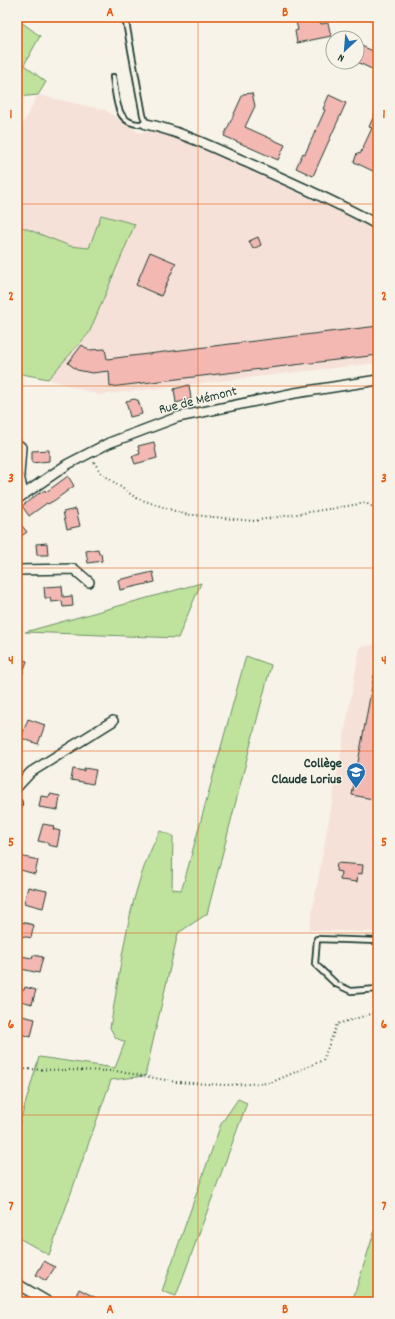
<svg xmlns="http://www.w3.org/2000/svg" width="395" height="1319" viewBox="0 0 395 1319" font-family="Dekko,sans-serif">
<style>
.built{fill:#f6e1d8}
.green{fill:#bfe39d;stroke:#6f9068}
.building{fill:#f3b8b2;stroke:#1f3d34}
.lines{fill:none;stroke-linecap:round;stroke-linejoin:round}
.service-casing{stroke:#1f3d34;stroke-width:8}
.minor-casing{stroke:#1f3d34;stroke-width:12}
.path{stroke:#1f3d34;stroke-width:2;stroke-dasharray:1 3;stroke-linecap:butt}
.service{stroke:#f7f3e8;stroke-width:4.5}
.minor{stroke:#f7f3e8;stroke-width:9}
.grid{fill:none;stroke:#e8590c;stroke-width:1;stroke-opacity:0.55}
.labels{text-anchor:middle;dominant-baseline:central;stroke-width:3;stroke-linejoin:round;paint-order:stroke}
.street-label{font-size:14px;fill:#1f3d34;stroke:#f7f3e8}
.poi-label{font-size:14px;font-weight:bold;fill:#1f3d34;stroke:#f7f3e8;text-anchor:end}
.neatline{fill:none;stroke:#e8590c;stroke-width:1.5}
.grid-label{font-size:13px;text-anchor:middle;font-weight:bold;fill:#e8590c}
</style>
<rect width="100%" height="100%" fill="#f7f3e8"/>
<filter id="ink" filterUnits="userSpaceOnUse"><feTurbulence type="fractalNoise" baseFrequency=".025" numOctaves="2"/><feDisplacementMap in="SourceGraphic" scale="8" xChannelSelector="R" yChannelSelector="G"/><feConvolveMatrix kernelMatrix="1 2 1 2 8 2 1 2 1" color-interpolation-filters="sRGB"/></filter>
<g filter="url(#ink)">
<path class="built" d="M38 95 105 110 138 132H158L196 145 363 223 378 231V363L99 395 48 379 88 335 134 224 89 248 70 246 17 225V135Z
M378 644V932L309 930 360 647Z"/>
<path class="green" d="M17 19 40 36 24 65 46 82 38 95 17 97Z
M101 215 135 224 89 333 48 379 17 373V225L70 246 89 248Z
M201 583 178 638 25 632Z
M246 656 271 665 207 914 178 933 145 1076 111 1080 49 1255 17 1237V1132L39 1057 115 1068 125 1042 116 1038 110 1028C122 962 128 891 160 831L173 836 172 889 181 890 184 882Z
M238 1099 247 1103 176 1296 162 1291 221 1124Z
M378 1220V1302H352Z"/>
<path class="building" d="M295 17H319L321 24 328 23 331 36 297 43 295 31 298 30Z
M359 45 378 53V72L357 62V50Z
M252 93 255 106 245 127 285 145 278 160 224 136 243 94Z
M329 95 346 103 313 176 296 168 303 153 305 154 325 110 323 109Z
M378 106V155L375 161 378 162V164L375 172 354 162 357 153 360 154 372 128 369 127Z
M258 237 261 245 253 249 249 241Z
M150 252 176 263 161 296 136 285Z
M378 326V355L110 387 109 371 92 373 77 370 68 363 82 345 89 350 105 349 107 359Z
M189 385 191 399 176 403 174 389Z
M135 399 136 400H138L142 414 130 417 126 401Z
M154 442 157 458 135 464 132 456 140 454 138 446Z
M49 450V461L32 463V451Z
M68 476 74 486 55 500 48 504 47 503 29 516 22 506 39 493V494L45 490 46 492Z
M76 509 80 526 67 529 63 512Z
M17 520 27 532 17 539Z
M47 543 48 555H37L36 544Z
M98 549 99 554 101 553 102 561 88 563 86 551Z
M153 572 155 582 120 590 118 580Z
M62 586 63 597 72 596 73 606 63 607 62 601 51 602 50 598H45L44 587Z
M17 658 27 661 18 686H17Z
M374 675 378 676V800L352 795Z
M28 719 45 725 38 744 21 738Z
M84 768 96 770 93 784 71 780 73 769 84 771Z
M50 794 60 796 58 810 39 807 41 796 49 797Z
M43 824 54 826 53 829 60 831 57 847 48 845V843L38 841Z
M20 856 38 860 35 874 17 869Z
M337 863 363 865 362 874 358 873 357 882 340 880 341 872 336 871Z
M28 887 47 891 43 908 24 903Z
M17 921 34 925 31 938 17 935Z
M33 955 43 957 39 973 17 968 21 956 32 958Z
M25 987 36 990 32 1004 17 1000V988L24 990Z
M22 1016 35 1019 31 1037 20 1034 21 1028 19 1027Z
M44 1261 55 1267 46 1281 36 1275Z
M79 1289 104 1302H73Z"/>
<g class="lines">
<defs>
<path id="service" d="M113 77C117 101 115 127 146 124L143 115 125 17
M378 941 317 939 315 964 336 984 351 991 378 989"/>
<path id="minor" d="M146 124C180 131 214 148 246 162 290 182 335 201 378 225
M17 444 21 447 19 475 23 494
M17 499 68 464 109 443 178 417 295 393 378 380
M17 570 74 569 89 582
M17 787 31 772 113 721
M17 803V805
M17 1284 48 1302"/>
</defs>
<use href="#service" class="service-casing"/>
<use href="#minor" class="minor-casing"/>
<path class="path" d="M94 462 101 473 136 498 184 514 253 521 366 503 378 510
M17 1069 116 1071 176 1082 226 1085 270 1083 323 1060 337 1024 378 1012"/>
<use href="#service" class="service"/>
<use href="#minor" class="minor"/>
</g>
</g>
<path class="grid" d="M198 17V1302M17 204H378M17 386H378M17 568H378M17 751H378M17 933H378M17 1115H378"/>
<defs>
<symbol id="school-pin" viewBox="-11 -11 22 30"><path d="M0 17L-7.5 6A9.5 9.5 0 1 1 7.5 6Z" fill="#1f6fb2" stroke="#f7f3e8"/><path d="M0-5L7-2L0 1L-7-2ZM-4 1L0 2.5L4 1V4Q0 6-4 4Z" fill="#fff"/></symbol>
</defs>
<g fill-rule="evenodd">
<use href="#school-pin" x="345" y="761" width="22" height="30"/>
</g>
<g class="labels">
<g class="street-label">
<text transform="translate(198 401) rotate(-14)">Rue de Mémont</text>
</g>
<g class="poi-label">
<text x="342" y="764">Collège<tspan x="342" dy="16">Claude Lorius</tspan></text>
</g>
</g>
<rect width="395" height="1319" fill="none" stroke="#f7f3e8" stroke-width="44"/>
<g transform="translate(345 50) rotate(206)"><circle r="19" fill="#f7f3e8" stroke="#a1aaa0"/>
<path d="M0-3L7 15L0 10L-7 15Z" fill="#1f6fb2"/>
<text y="-6" font-size="11" font-weight="bold" text-anchor="middle" fill="#1f3d34">N</text>
</g>
<rect x="22" y="22" width="351" height="1275" class="neatline"/>
<g class="grid-label">
<text x="110" y="16">A</text>
<text x="285" y="16">B</text>
<text x="11" y="118">1</text>
<text x="384" y="118">1</text>
<text x="11" y="300">2</text>
<text x="384" y="300">2</text>
<text x="11" y="482">3</text>
<text x="384" y="482">3</text>
<text x="11" y="664">4</text>
<text x="384" y="664">4</text>
<text x="11" y="846">5</text>
<text x="384" y="846">5</text>
<text x="11" y="1028">6</text>
<text x="384" y="1028">6</text>
<text x="11" y="1210">7</text>
<text x="384" y="1210">7</text>
<text x="110" y="1313">A</text>
<text x="285" y="1313">B</text>
</g>
</svg>
